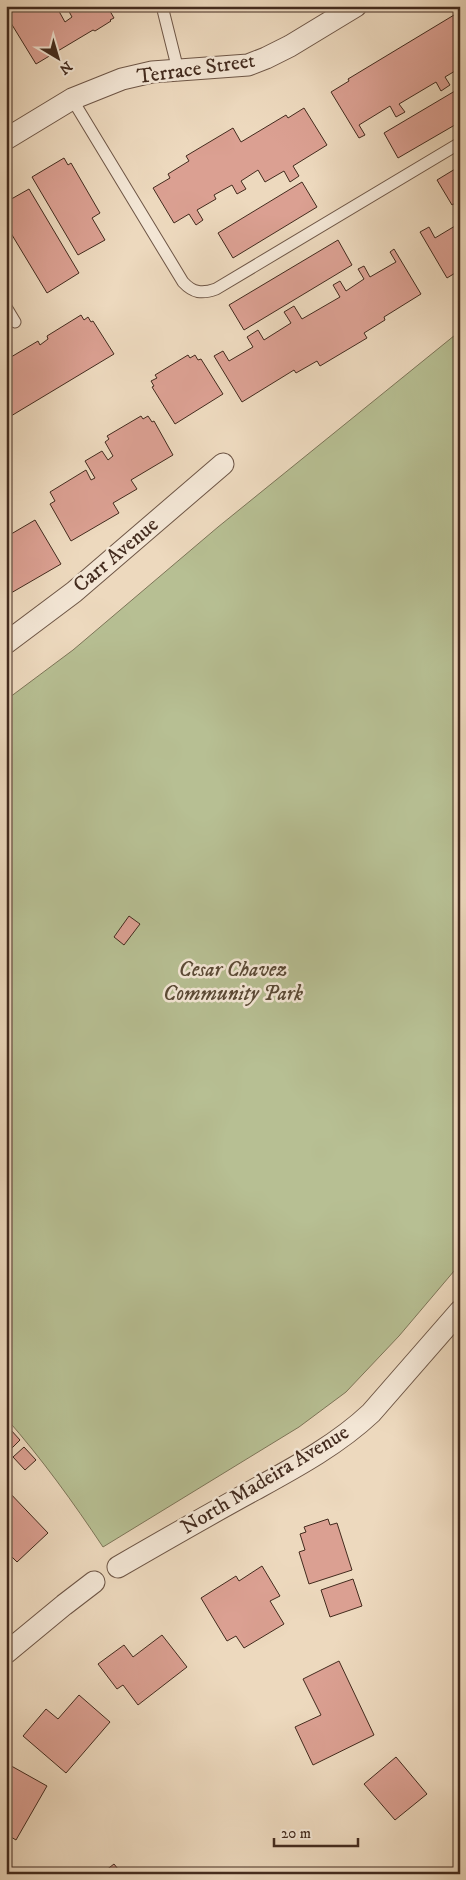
<svg xmlns="http://www.w3.org/2000/svg" width="466" height="1880" viewBox="0 0 466 1880" font-family="'IM FELL DW Pica',serif">
<style>
.green{fill:#b7bf93;stroke:#7d7558}
.building{fill:#dba092;stroke:#432b1e}
.lines{fill:none;stroke-linecap:round;stroke-linejoin:round}
.lane-casing{stroke:#6e5646;stroke-width:13}
.street-casing{stroke:#6e5646;stroke-width:23}
.lane{stroke:#f3e6d5;stroke-width:11}
.street{stroke:#f3e6d5;stroke-width:21}
.labels{text-anchor:middle;dominant-baseline:central;stroke-width:5;stroke-linejoin:round;paint-order:stroke}
.street-label{font-size:21px;fill:#432b1e;stroke:#f3e6d5}
.park-label{font-size:21px;font-style:italic;fill:#5a4935;stroke:#f3e6d5}
</style>
<rect width="100%" height="100%" fill="#edd9be"/>
<filter id="stains"><feTurbulence type="fractalNoise" baseFrequency=".004" numOctaves="4"/><feColorMatrix values="0 0 0 0 .2 0 0 0 0 .09 0 0 0 0 .02 0 0 0 .5 -.17"/></filter>
<radialGradient id="worn" r=".72"><stop offset=".6" stop-color="#630" stop-opacity="0"/><stop offset="1" stop-color="#630" stop-opacity=".3"/></radialGradient>
<path class="green" d="M460 331V1264L399 1336 346 1392 299 1427 103 1547C73 1502 42 1459 6 1418V700L73 650 218 527Z"/>
<path class="building" d="M6 6H56L65 22 72 17 66 6H107L114 18 110 20 111 21 95 31 93 30 36 64 6 15Z
M459 12 460 68 445 77 450 85 441 91 436 82 399 104 405 112 396 117 390 106 359 125 365 135 359 138 331 92 349 81 348 79Z
M460 88V122L398 158 384 133Z
M304 108 327 145 293 166 299 176 290 182 284 171 265 182 258 170 241 181 246 189 237 194 232 185 214 195 216 199 197 210 203 220 196 225 189 214 174 223 153 188 170 178 168 174 189 161 186 156 233 128 241 142 286 115 288 118Z
M64 158 68 165 71 163 100 213 92 218 105 240 78 255 32 177Z
M460 166V200L452 205 437 180Z
M302 182 317 207 233 258 218 233Z
M29 189 79 273 47 293 6 225V202Z
M460 223V270L447 278 420 232 429 227 435 238Z
M338 240 352 265 244 330 229 305Z
M394 249 421 294 384 317 385 320 364 333 367 338 320 366 317 361 296 373 294 370 242 402 214 356 223 351 229 361 253 347 247 337 258 330 264 340 291 323 284 312 294 306 302 319 340 297 333 285 340 281 346 291 364 279 358 269 364 266 370 277 396 262 390 252Z
M81 315 84 320 88 317 91 322 93 321 114 354 6 419V360L38 341 40 345 48 339 47 336Z
M188 355 190 358 195 355 198 360 201 359 223 394 175 424 152 387 154 386 151 381 157 378 155 375Z
M141 416 143 419 148 416 152 422 154 421 173 455 131 480 137 489 113 503 119 513 71 541 50 504 55 501 50 492 86 470 91 480 95 478 85 461 102 451 108 460 113 456 105 442 109 439 107 436Z
M35 520 61 564 11 593 6 585V537Z
M129 916 140 924 124 945 114 937Z
M10 1429 20 1440 11 1449 6 1443V1432Z
M24 1447 36 1460 25 1470 13 1457Z
M6 1489 48 1533 17 1562 6 1551Z
M328 1519 330 1525 337 1523 352 1570 309 1584 299 1552 305 1550 300 1534 306 1532 304 1527Z
M262 1566 280 1596 270 1601 284 1624 244 1648 236 1636 227 1641 201 1598 236 1576 239 1581Z
M353 1579 362 1606 330 1617 321 1590Z
M162 1635 187 1667 138 1705 123 1685 117 1689 98 1664 124 1645 133 1657Z
M339 1661 374 1735 313 1765 295 1727 321 1715 303 1679Z
M79 1695 110 1722 66 1773 23 1736 46 1709 58 1719Z
M396 1757 427 1794 395 1820 364 1784Z
M6 1763 47 1786 16 1840 6 1834Z
M114 1864 122 1874H101Z"/>
<g class="lines">
<defs>
<path id="lane" d="M162 6 178 70
M72 99 183 282C193 293 202 294 216 289L460 143
M6 307 15 322"/>
<path id="street" d="M6 139 72 99 122 79 152 72 248 65 266 58 290 46 356 6
M6 643 74 592 223 464
M118 1567C163 1541 208 1515 254 1490 294 1468 337 1445 371 1413L460 1311
M6 1653 64 1605 94 1582"/>
</defs>
<use href="#lane" class="lane-casing"/>
<use href="#street" class="street-casing"/>
<use href="#lane" class="lane"/>
<use href="#street" class="street"/>
</g>
<g class="labels">
<g class="street-label">
<text transform="translate(196 69) rotate(-8)">Terrace Street</text>
<text transform="translate(116 555) rotate(-40)">Carr Avenue</text>
<text transform="translate(265 1480) rotate(-31)">North Madeira Avenue</text>
</g>
<g class="park-label">
<text x="233" y="970">Cesar Chavez<tspan x="233" dy="24">Community Park</tspan></text>
</g>
</g>
<rect width="466" height="1880" fill="none" stroke="#edd9be" stroke-width="25"/>
<rect x="8" y="8" width="451" height="1865" fill="none" stroke="#432b1e" stroke-width="2.5"/>
<rect x="12" y="12" width="441" height="1855" fill="none" stroke="#432b1e"/>
<g transform="translate(58 58) rotate(142)" stroke="#f3e6d5" stroke-width="4" paint-order="stroke">
<path d="M0-4L9 19L0 12L-9 19Z" fill="#432b1e"/>
<text y="-8" font-size="14" font-weight="bold" text-anchor="middle" fill="#432b1e">N</text>
</g>
<path d="M274 1838v8h84v-8" fill="none" stroke="#432b1e" stroke-width="2.5"/>
<text x="281" y="1838" font-size="15" fill="#432b1e" stroke="#f3e6d5" stroke-width="4" paint-order="stroke">20 m</text>
<rect width="100%" height="100%" filter="url(#stains)"/>
<rect width="100%" height="100%" fill="url(#worn)"/>
</svg>
